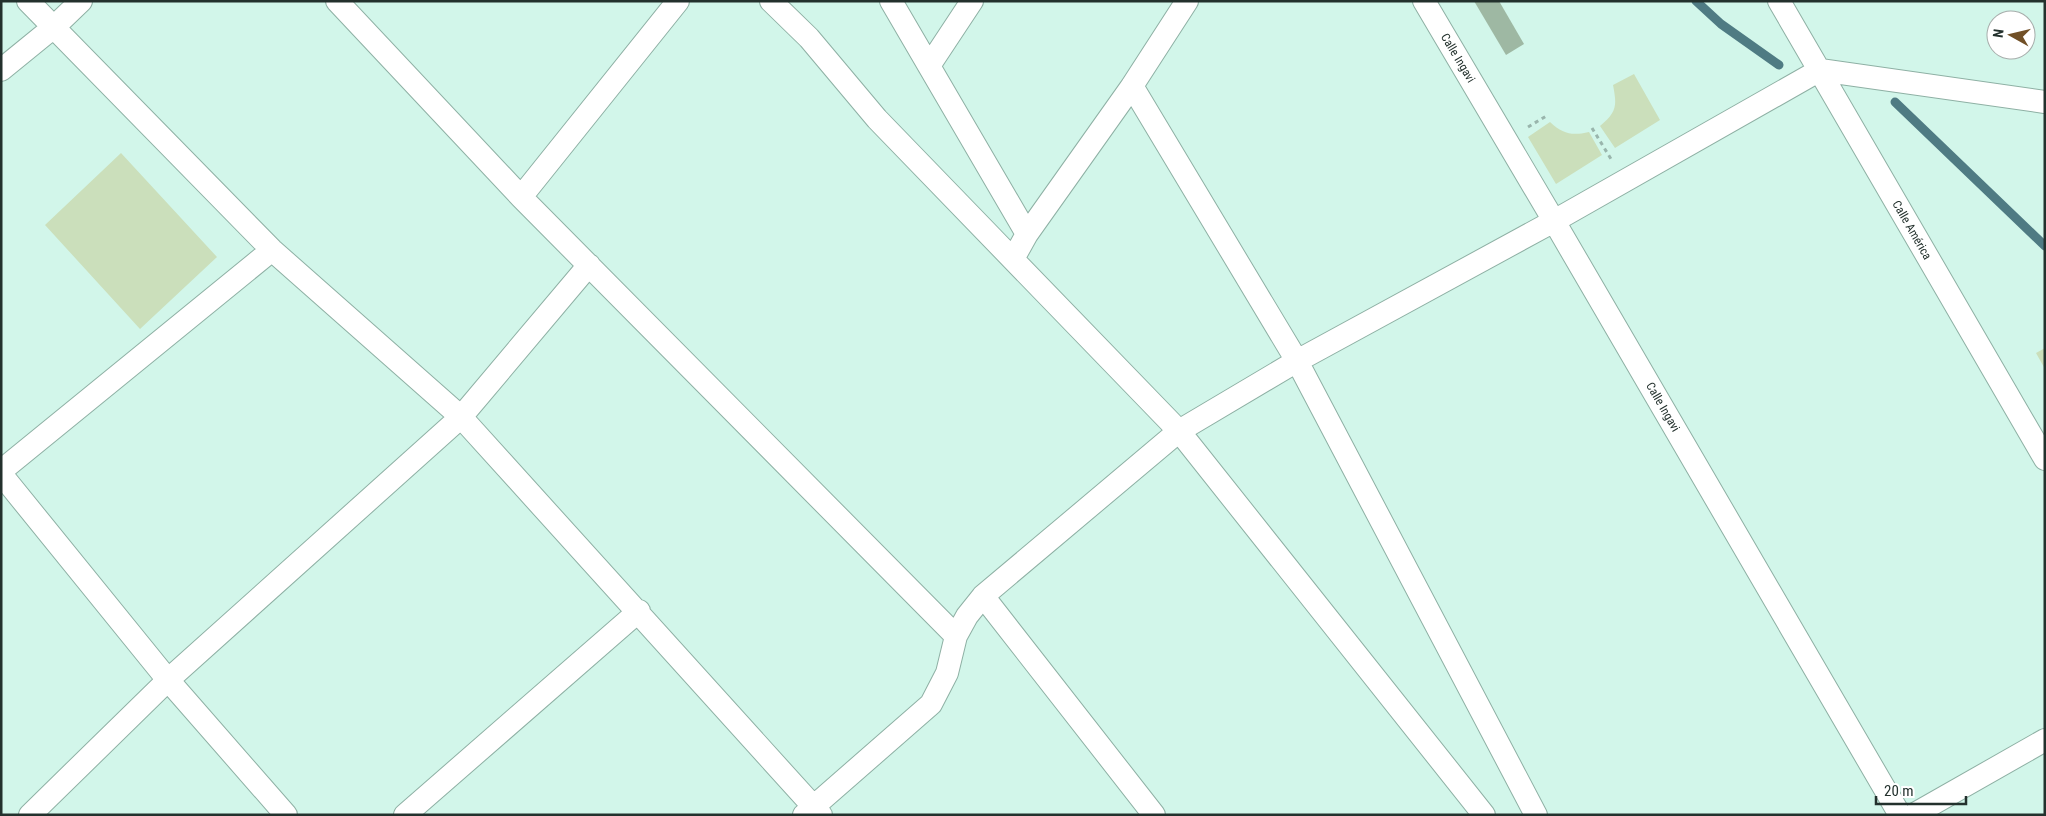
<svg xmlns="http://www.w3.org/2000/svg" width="2046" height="816" viewBox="0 0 2046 816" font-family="'Roboto Condensed',sans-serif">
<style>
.green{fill:#cbdfbb}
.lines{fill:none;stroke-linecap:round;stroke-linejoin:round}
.stream{stroke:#4f7b83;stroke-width:9}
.building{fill:#9eb8a3}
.street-casing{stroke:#8eb0a4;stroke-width:24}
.path{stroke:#99b5ac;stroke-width:3;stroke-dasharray:4 4;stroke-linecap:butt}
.street{stroke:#fff;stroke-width:22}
.labels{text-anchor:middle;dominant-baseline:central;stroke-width:4;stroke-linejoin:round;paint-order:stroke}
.street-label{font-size:12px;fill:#23312d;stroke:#fff}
</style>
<rect width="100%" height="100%" fill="#d2f6ea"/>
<path class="green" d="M1634 74 1660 120 1615 148 1600 126C1617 112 1617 106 1613 85Z
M1550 122C1563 134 1572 136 1589 132L1602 155 1556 184 1528 137Z
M121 153 217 257 140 329 45 225Z
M2045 348V369L2036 353Z"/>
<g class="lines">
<path class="stream" d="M1696 1 1721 24 1779 65
M1895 102 2045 246"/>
</g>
<path class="building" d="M1474 1H1499L1524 44 1506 55Z"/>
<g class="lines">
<defs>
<path id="street" d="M28 1 272 250 461 417 821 815
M337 1 521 197 956 636
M771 1 809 38 877 119 1179 431 1484 815
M891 1 1027 234
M1424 1 1554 221 1900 815
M1779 1 2045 459
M929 66 972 1
M1 70 55 26 81 1
M1132 86 1297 361 1536 815
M521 197 678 1
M1013 259 1027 234 1132 86 1187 1
M1 471 272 250
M1 474 168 680 286 815
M983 596 1154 815
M30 815 168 680 461 417 589 265
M405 815 639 611
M804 815 931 704 947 673 956 636 967 616 983 596 1179 431 1297 361 1554 221 1820 70 2045 102
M1913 815 2045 740"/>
</defs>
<use href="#street" class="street-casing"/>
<path class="path" d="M1528 127 1548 115
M1592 128 1611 159"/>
<use href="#street" class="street"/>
</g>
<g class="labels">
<g class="street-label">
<text transform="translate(1458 58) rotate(59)">Calle Ingavi</text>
<text transform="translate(1912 230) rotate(60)">Calle América</text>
<text transform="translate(1663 407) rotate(60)">Calle Ingavi</text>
</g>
</g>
<rect width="2046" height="816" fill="none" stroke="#23312d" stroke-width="5"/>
<g transform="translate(2011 35) rotate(278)"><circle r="24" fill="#ffffff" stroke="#a7adab"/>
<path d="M0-4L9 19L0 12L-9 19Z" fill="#715027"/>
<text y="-8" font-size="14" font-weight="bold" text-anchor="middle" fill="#23312d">N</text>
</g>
<path d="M1876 796v8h90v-8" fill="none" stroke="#23312d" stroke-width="2.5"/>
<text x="1884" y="796" font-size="15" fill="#23312d" stroke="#ffffff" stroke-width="4" paint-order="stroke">20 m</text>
</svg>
